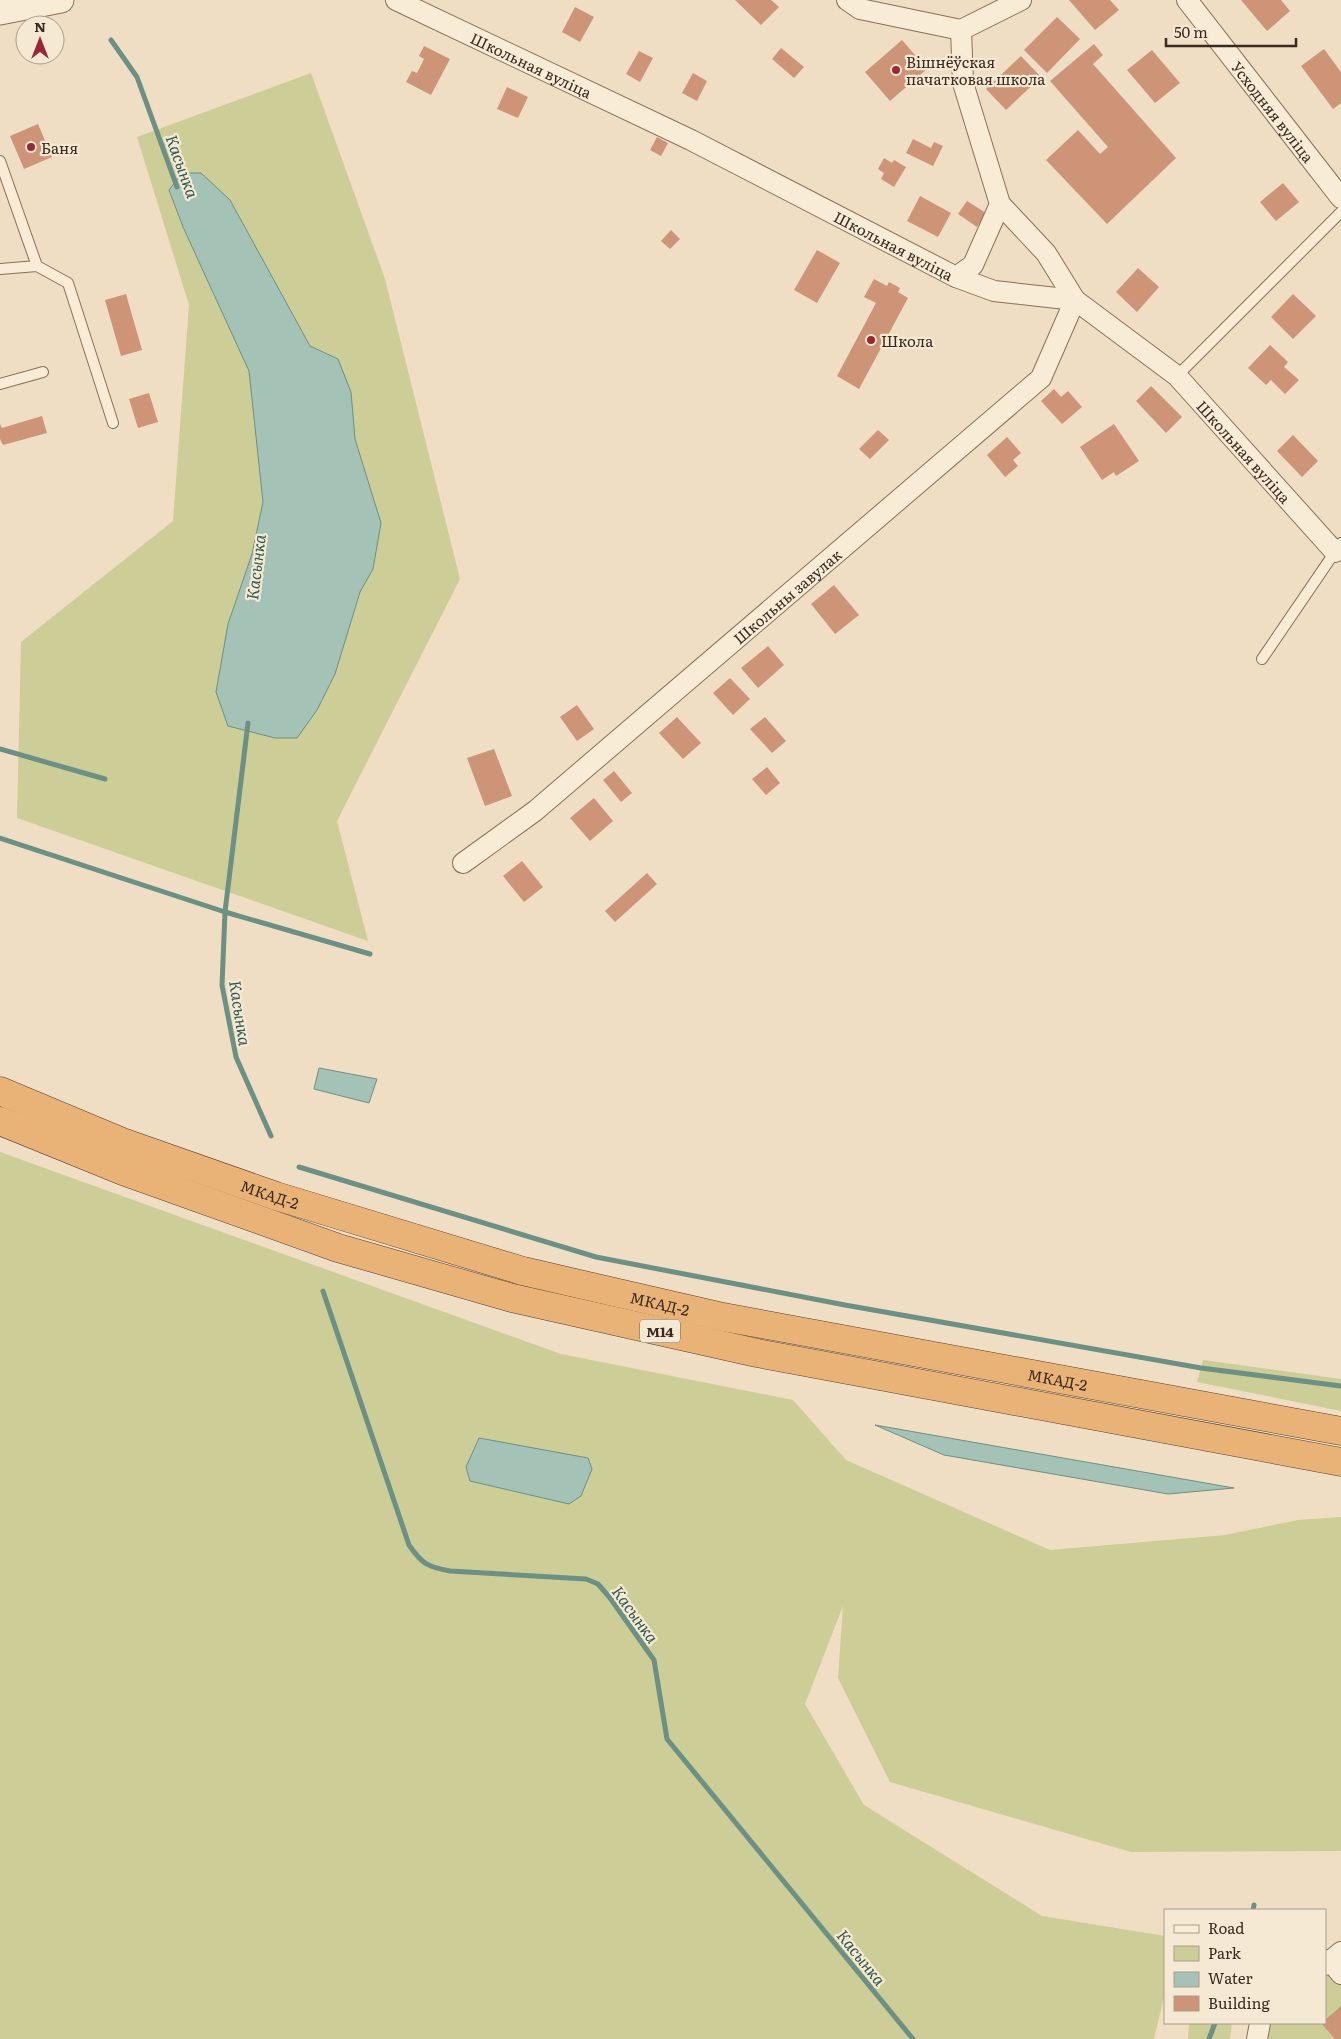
<svg xmlns="http://www.w3.org/2000/svg" width="1341" height="2039" viewBox="0 0 1341 2039" font-family="Literata,serif">
<style>
.green{fill:#cccd97}
.water{fill:#a5c2b7;stroke:#6c9084}
.lines{fill:none;stroke-linecap:round;stroke-linejoin:round}
.stream{stroke:#6c9084;stroke-width:5}
.building{fill:#ce9478}
.service-casing{stroke:#896f59;stroke-width:12}
.minor-casing{stroke:#896f59;stroke-width:22}
.tertiary-casing{stroke:#896f59;stroke-width:27}
.trunk-casing{stroke:#573d2e;stroke-width:29}
.service{stroke:#f9ecd7;stroke-width:10}
.minor{stroke:#f9ecd7;stroke-width:20}
.tertiary{stroke:#f9ecd7;stroke-width:25}
.trunk{stroke:#e9b276;stroke-width:28}
.poi-dot{fill:#992833;stroke:#f6e9d3;stroke-width:2}
.labels{text-anchor:middle;dominant-baseline:central;stroke-width:4.5;stroke-linejoin:round;paint-order:stroke}
.shield{fill:#f6e9d3;stroke:#726354;stroke-width:1}
.shield-label{font-size:14px;font-weight:bold;fill:#39291e}
.poi-label{font-size:15px;fill:#39291e;stroke:#f6e9d3;text-anchor:start}
.street-label{font-size:15px;fill:#39291e;stroke:#f6e9d3}
.water-label{font-size:16px;font-style:italic;fill:#2d5952;stroke:#f6e9d3}
</style>
<rect width="100%" height="100%" fill="#efdec3"/>
<path class="green" d="M311 73 385 279 460 579 337 821 368 941 17 818 21 642 173 521 189 305 137 137Z
M0 1152 561 1354 793 1400 846 1460 1050 1550 1225 1535 1298 1520 1341 1517V1851L1131 1852 890 1782 838 1678 843 1606 805 1704 864 1805 1042 1916 1165 1936V1993L1154 2039H0Z
M1203 1360 1341 1379V1411L1197 1382Z
M1341 1952V2039H1257L1260 2023H1325V1965Z
M1189 2023H1232L1230 2039H1188Z"/>
<path class="water" d="M182 173H201L230 200 310 346 338 359 351 392 355 439 381 523 373 569 360 592 335 674 317 710 297 738H275L228 726 216 692 228 624 252 554 263 502 249 371 183 227 169 190Z
M319 1068 377 1079 369 1103 314 1089Z
M875 1425 1234 1488 1168 1494 944 1455Z
M479 1438 588 1458 592 1469 581 1496 569 1504 470 1481 466 1467Z"/>
<g class="lines">
<path class="stream" d="M111 40 137 77 177 187
M248 723 225 912 222 985 236 1057 271 1136
M0 749 105 779
M0 838 225 912 370 954
M299 1167 596 1257 845 1305 1201 1368 1341 1386
M323 1291 409 1545C422 1564 428 1567 450 1571L586 1579 598 1584 610 1598 654 1660 667 1739 913 2039
M1253 1910 1254 1905
M1209 2039 1215 2023"/>
</g>
<path class="building" d="M735 0H771L779 7 761 25Z
M1069 0H1110L1119 10 1095 30Z
M1241 0H1281L1290 11 1267 31Z
M575 7 594 17 580 42 562 32Z
M1057 17 1080 39 1047 73 1024 50Z
M902 40 927 69 890 101 865 72Z
M1094 44 1103 55 1093 64 1176 158 1107 224 1046 160 1078 130 1100 154 1108 147 1050 81Z
M424 46 450 59 431 95 406 82 412 71 417 73 424 59 419 56Z
M781 48 804 67 794 78 772 59Z
M1324 49 1341 72V103L1333 109 1301 66Z
M1152 50 1180 83 1155 103 1127 70Z
M639 51 653 58 640 82 626 74Z
M1021 56 1041 77 1006 110 986 89Z
M693 73 707 81 697 101 682 93Z
M507 87 528 97 518 118 497 109Z
M38 124 52 157 24 169 10 136Z
M657 137 668 143 661 156 650 150Z
M913 139 931 148 934 142 943 146 933 166 906 153Z
M884 158 892 163 894 160 906 167 894 187 881 179 884 173 878 169Z
M1283 183 1299 202 1276 221 1260 202Z
M920 196 951 213 938 237 907 221Z
M967 201 986 213 977 227 958 214Z
M671 230 680 239 670 249 661 241Z
M817 250 840 263 817 303 794 290Z
M1138 268 1159 287 1137 312 1116 292Z
M874 279 887 286 889 282 900 288 898 292 908 298 859 389 837 376 876 303 864 297Z
M126 294 142 350 121 356 105 300Z
M1293 294 1316 316 1293 339 1271 317Z
M1270 345 1288 362 1284 367 1299 380 1285 394 1271 380 1266 385 1248 368Z
M1151 386 1182 417 1166 433 1136 401Z
M1054 389 1061 397 1068 391 1082 407 1062 424 1041 401Z
M149 393 158 422 138 428 129 399Z
M42 416 47 433 3 445 0 439V424L2 428Z
M1114 424 1139 461 1116 476 1114 472 1102 480 1080 447Z
M878 430 889 440 870 459 859 449Z
M1293 435 1318 461 1302 477 1277 451Z
M1007 437 1021 453 1013 460 1018 466 1005 477 987 455Z
M834 585 859 615 835 634 811 604Z
M768 646 784 665 758 688 741 668Z
M730 678 750 699 733 715 713 693Z
M577 705 594 729 577 741 560 717Z
M677 717 701 743 683 759 659 733Z
M765 717 786 741 772 753 750 729Z
M494 749 512 796 485 806 467 758Z
M767 767 780 783 766 795 752 779Z
M614 771 632 793 621 802 603 780Z
M594 798 613 821 590 841 570 818Z
M522 861 543 887 524 902 503 876Z
M647 873 657 884 615 922 605 911Z
M1341 2006V2039H1335L1321 2023H1325V2020Z"/>
<g class="lines">
<defs>
<path id="service" d="M0 161 37 266 0 269
M37 266 68 283 113 423
M1177 376 1341 212
M0 384 43 372
M1262 659 1341 543"/>
<g id="minor">
<path id="s1" d="M396 0 691 140 956 277 994 291 1075 300 1177 376 1335 552"/>
<path d="M847 0 860 9 961 30 1021 0"/>
<path id="s2" d="M1187 0 1341 198"/>
<path d="M961 30 963 83 1000 204 1046 253 1075 300"/>
<path d="M956 277 973 265 1000 204"/>
<path id="s3" d="M463 863 535 811 1041 378 1075 300"/>
<path d="M1330 1960 1341 1974"/>
<path d="M1325 1965 1341 1952"/>
<path d="M1257 2039 1260 2023"/>
</g>
<path id="tertiary" d="M0 12 61 0"/>
<g id="trunk">
<path id="s4" d="M0 1091 122 1142 276 1196 523 1271 718 1316 1341 1431"/>
<path d="M0 1121 123 1171 338 1248 512 1298 757 1353 1341 1462"/>
</g>
</defs>
<use href="#service" class="service-casing"/>
<use href="#minor" class="minor-casing"/>
<use href="#tertiary" class="tertiary-casing"/>
<use href="#trunk" class="trunk-casing"/>
<use href="#service" class="service"/>
<use href="#minor" class="minor"/>
<use href="#tertiary" class="tertiary"/>
<use href="#trunk" class="trunk"/>
</g>
<g class="poi-dot">
<circle cx="896" cy="70" r="5"/>
<circle cx="31" cy="147" r="5"/>
<circle cx="871" cy="340" r="5"/>
</g>
<g class="labels">
<rect class="shield" x="640" y="1319.5" width="40" height="23" rx="4"/>
<g class="shield-label">
<text x="660" y="1331">М14</text>
</g>
<g class="poi-label">
<text x="906" y="61">Вішнёўская<tspan x="906" dy="17">пачатковая школа</tspan></text>
<text x="41" y="147">Баня</text>
<text x="881" y="340">Школа</text>
</g>
<g class="street-label">
<text stroke="none"><textPath href="#s1" startOffset="150">Школьная вуліца</textPath></text>
<text stroke="none"><textPath href="#s2" startOffset="141">Усходняя вуліца</textPath></text>
<text stroke="none"><textPath href="#s1" startOffset="555">Школьная вуліца</textPath></text>
<text stroke="none"><textPath href="#s1" startOffset="975">Школьная вуліца</textPath></text>
<text stroke="none"><textPath href="#s3" startOffset="420">Школьны завулак</textPath></text>
<text stroke="none"><textPath href="#s4" startOffset="289">МКАД-2</textPath></text>
<text stroke="none"><textPath href="#s4" startOffset="694">МКАД-2</textPath></text>
<text stroke="none"><textPath href="#s4" startOffset="1099">МКАД-2</textPath></text>
</g>
<g class="water-label">
<text transform="translate(183 166) rotate(70)">Касынка</text>
<text transform="translate(255 567) rotate(-83)">Касынка</text>
<text transform="translate(241 1013) rotate(81)">Касынка</text>
<text transform="translate(636 1614) rotate(54)">Касынка</text>
<text transform="translate(862 1957) rotate(51)">Касынка</text>
</g>
</g>
<rect x="1164" y="1909" width="162" height="115" fill="#f6e9d3" stroke="#aa9c8b"/>
<rect x="1174" y="1925" width="25" height="8" fill="#f9ecd7" stroke="#aa9c8b"/>
<text x="1208" y="1934" font-size="15" fill="#39291e">Road</text>
<rect x="1174" y="1946" width="25" height="15" fill="#cccd97" stroke="#aa9c8b"/>
<text x="1208" y="1959" font-size="15" fill="#39291e">Park</text>
<rect x="1174" y="1972" width="25" height="15" fill="#a5c2b7" stroke="#aa9c8b"/>
<text x="1208" y="1984" font-size="15" fill="#39291e">Water</text>
<rect x="1174" y="1996" width="25" height="15" fill="#ce9478" stroke="#aa9c8b"/>
<text x="1208" y="2009" font-size="15" fill="#39291e">Building</text>
<g transform="translate(40 40)"><circle r="24" fill="#f6e9d3" stroke="#aa9c8b"/>
<path d="M0-4L9 19L0 12L-9 19Z" fill="#992833"/>
<text y="-8" font-size="14" font-weight="bold" text-anchor="middle" fill="#39291e">N</text>
</g>
<path d="M1166 38v8h130v-8" fill="none" stroke="#39291e" stroke-width="2.5"/>
<text x="1174" y="38" font-size="15" fill="#39291e" stroke="#f6e9d3" stroke-width="4" paint-order="stroke">50 m</text>
</svg>
